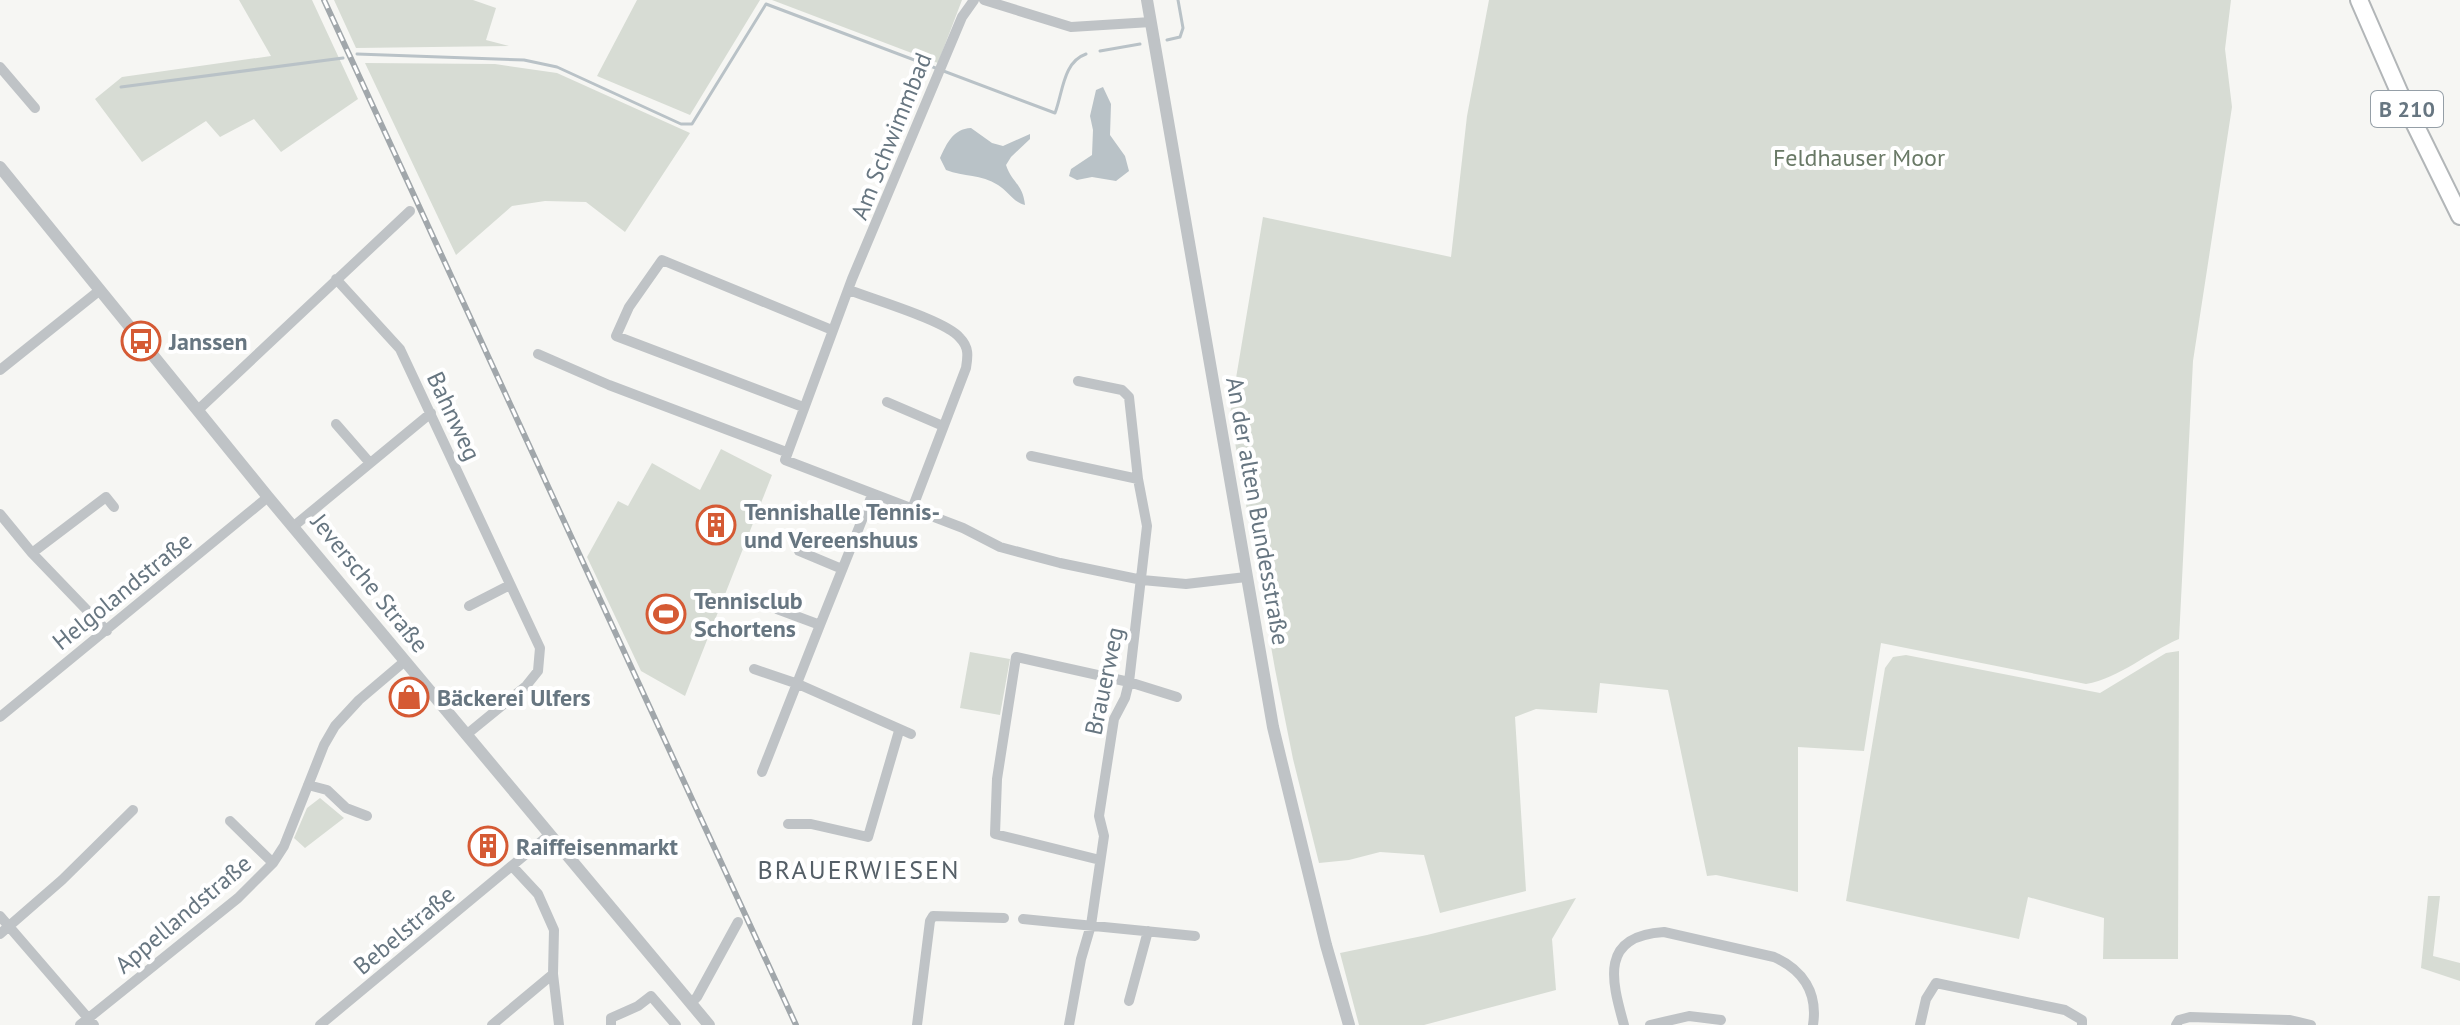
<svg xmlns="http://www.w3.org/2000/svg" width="2460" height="1025" viewBox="0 0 2460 1025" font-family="'PT Sans',sans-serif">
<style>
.green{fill:#d7dcd4}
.water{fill:#b9c2c7}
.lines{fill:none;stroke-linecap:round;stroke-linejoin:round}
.stream{stroke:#b9c2c7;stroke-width:3}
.trunk-casing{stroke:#b2b6b8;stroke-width:20}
.minor{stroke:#bfc3c6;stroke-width:10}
.tertiary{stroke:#bfc3c6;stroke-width:12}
.trunk{stroke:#fff;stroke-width:16}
.rail-casing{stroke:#a1a7ab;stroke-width:6}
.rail{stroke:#fff;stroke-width:3;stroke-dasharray:9;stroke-linecap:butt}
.labels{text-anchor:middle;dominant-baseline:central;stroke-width:8;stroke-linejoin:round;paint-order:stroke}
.shield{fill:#fff;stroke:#959fa7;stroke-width:2}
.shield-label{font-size:22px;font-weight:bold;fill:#677681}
.street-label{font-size:24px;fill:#677681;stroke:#fff}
.park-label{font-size:24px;fill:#697966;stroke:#fff}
.poi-label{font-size:24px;font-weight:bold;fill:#677681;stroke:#fff;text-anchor:start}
.neighbourhood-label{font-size:26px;letter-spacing:2px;fill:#555f67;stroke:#fff}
</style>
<rect width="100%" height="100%" fill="#f6f6f3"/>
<path class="green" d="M239 0H312L358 99 281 152 254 119 220 137 206 121 142 162 95 99 122 77 271 56Z
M334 0H473L496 8 486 40 509 46 356 48Z
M637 0H760L690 115 597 76Z
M772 0H962L938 63Z
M1489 0H2231L2225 49 2232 107 2193 361 2179 639C2148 652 2120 678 2086 684L1881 643 1864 751 1798 747V892L1716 875 1707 876 1668 690 1600 683 1597 713 1536 709 1515 717 1526 891 1440 913 1424 855 1380 852 1349 860 1319 863 1293 759 1275 669 1230 414 1263 217 1451 257 1467 116Z
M365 63 495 64 557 73 690 133 625 232 586 202 545 201 512 206 456 255Z
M721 449 772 475 685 696 641 671 587 557 618 501 628 506 652 463 700 490Z
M2179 651 2178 959H2103L2104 918 2028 897 2019 939 1846 901 1885 668 1893 657 1906 655 2100 693 2166 653Z
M970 652 1010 659 1000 715 960 708Z
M320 798 344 818 305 848 294 838 307 808Z
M2428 896H2440L2433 956 2460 963V981L2421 968Z
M1576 898 1552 939 1556 990 1424 1025H1359L1340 953 1427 935Z"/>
<path class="water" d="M1103 87 1111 104 1110 135 1125 156 1129 171 1116 181 1092 177 1077 180 1069 176 1071 169 1092 155 1093 130 1090 116 1096 90Z
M971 128 992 143 1003 146 1030 134V139L1011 157 1006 165C1012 183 1023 184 1025 205 1013 202 1008 191 998 185 981 174 964 177 946 170L940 158C947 143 953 129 971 128Z"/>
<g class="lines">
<path class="stream" d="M1167 40 1180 37 1183 28 1178 0
M1100 51 1140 44
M357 54 524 60 557 67 681 124H692L766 4 1055 113C1063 92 1063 62 1086 54
M121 87 343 58"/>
<defs>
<path id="trunk" d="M2359 0 2400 94 2460 216"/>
</defs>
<use href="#trunk" class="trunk-casing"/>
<path class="minor" d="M974 0 962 17 852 279 785 460 963 528 1000 547 1060 563 1142 580 1186 584 1246 577
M984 0 1071 27 1151 22
M0 67 35 108
M336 279 400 349 540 648 538 671 526 686 466 735
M849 290C872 299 947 321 960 338 969 347 968 356 966 368L912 509
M538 354 609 385 786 452
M0 370 100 290
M887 402 943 426
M803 407 616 336 629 307 662 260 832 330
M198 410 410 211
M336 424 370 463
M1031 456 1138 479
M0 514 32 553 107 631
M294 526 431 413
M799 551 842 569
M32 553 106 497 114 507
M469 606 510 585
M777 609 820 625 872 495
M754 669 798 684 911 734
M0 717 268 497
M762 772 820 625
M308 785 327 790 346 808 367 816
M230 821 273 863
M788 824H811L868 837 899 731
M1100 860 995 834 997 779 1016 657 1129 682 1177 697
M512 866 538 894 554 930 553 974 559 1025
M0 916 94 1025
M1023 919 1195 936
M0 934 62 880 133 810
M1129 1001 1148 931
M691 1003 697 997 738 922
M80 1025 238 898 273 863 284 846 324 745 335 726 359 700 405 661
M320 1025 549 835
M492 1025 553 974
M611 1025V1018L638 1006 651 996 676 1025
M917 1025 930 921 933 916 1004 918
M1069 1025 1081 959 1091 925 1104 836 1099 816 1114 719 1125 698 1129 682 1147 526 1138 479 1129 397 1122 390 1078 381
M1624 1025C1611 979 1600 936 1664 932L1774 957C1803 970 1818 993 1813 1025
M1650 1025 1689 1016 1721 1020
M1920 1025 1926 999 1936 983 2065 1010 2082 1020V1025
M2176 1025 2179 1020 2190 1017 2290 1020 2311 1025"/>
<path class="tertiary" d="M1147 0 1273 727 1326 945 1349 1025
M0 167 268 497 709 1025"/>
<use href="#trunk" class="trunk"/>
<defs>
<path id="rail" d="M324 0 796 1025"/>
</defs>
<use href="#rail" class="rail-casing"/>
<use href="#rail" class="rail"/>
</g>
<defs>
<symbol id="bus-ring" viewBox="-11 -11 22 22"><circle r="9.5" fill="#fff" stroke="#d55a34" stroke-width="1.5"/><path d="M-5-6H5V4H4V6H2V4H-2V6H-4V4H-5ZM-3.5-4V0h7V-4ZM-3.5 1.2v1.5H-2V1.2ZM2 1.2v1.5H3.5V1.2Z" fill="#d55a34"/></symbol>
<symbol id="building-ring" viewBox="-11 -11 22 22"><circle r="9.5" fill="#fff" stroke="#d55a34" stroke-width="1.5"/><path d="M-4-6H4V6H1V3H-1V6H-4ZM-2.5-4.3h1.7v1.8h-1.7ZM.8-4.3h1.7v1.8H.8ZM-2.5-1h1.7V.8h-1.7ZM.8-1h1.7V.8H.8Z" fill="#d55a34"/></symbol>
<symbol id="stadium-ring" viewBox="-11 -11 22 22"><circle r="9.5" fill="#fff" stroke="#d55a34" stroke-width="1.5"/><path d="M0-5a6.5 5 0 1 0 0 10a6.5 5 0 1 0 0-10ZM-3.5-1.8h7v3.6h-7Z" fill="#d55a34"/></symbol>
<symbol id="shop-ring" viewBox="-11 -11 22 22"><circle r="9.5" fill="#fff" stroke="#d55a34" stroke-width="1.5"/><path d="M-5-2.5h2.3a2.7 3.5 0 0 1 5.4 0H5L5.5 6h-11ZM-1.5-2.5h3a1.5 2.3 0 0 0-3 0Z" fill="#d55a34"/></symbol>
</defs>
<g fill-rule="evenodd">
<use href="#bus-ring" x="119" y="319" width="44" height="44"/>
<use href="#building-ring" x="694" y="503" width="44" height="44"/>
<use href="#stadium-ring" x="644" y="592" width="44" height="44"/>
<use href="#shop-ring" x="387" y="675" width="44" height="44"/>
<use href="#building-ring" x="466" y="824" width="44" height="44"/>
</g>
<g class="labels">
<rect class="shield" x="2371" y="91" width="72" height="36" rx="6"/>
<g class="shield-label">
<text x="2407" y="109">B 210</text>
</g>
<g class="street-label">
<text transform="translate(891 136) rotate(-68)">Am Schwimmbad</text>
<text transform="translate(454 416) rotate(65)">Bahnweg</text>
<text transform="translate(1258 511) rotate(80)">An der alten Bundesstraße</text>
<text transform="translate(370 583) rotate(51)">Jeversche Straße</text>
<text transform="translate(122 591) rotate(-39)">Helgolandstraße</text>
<text transform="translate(1104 681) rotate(-78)">Brauerweg</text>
<text transform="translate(183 914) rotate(-40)">Appellandstraße</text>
<text transform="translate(404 930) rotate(-40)">Bebelstraße</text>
</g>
<g class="park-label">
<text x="1859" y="157">Feldhauser Moor</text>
</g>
<g class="poi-label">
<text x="169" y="341">Janssen</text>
<text x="744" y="511">Tennishalle Tennis-<tspan x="744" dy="28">und Vereenshuus</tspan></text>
<text x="694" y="600">Tennisclub<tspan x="694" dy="28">Schortens</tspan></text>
<text x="437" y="697">Bäckerei Ulfers</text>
<text x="516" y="846">Raiffeisenmarkt</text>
</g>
<g class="neighbourhood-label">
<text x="859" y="869">BRAUERWIESEN</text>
</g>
</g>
</svg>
